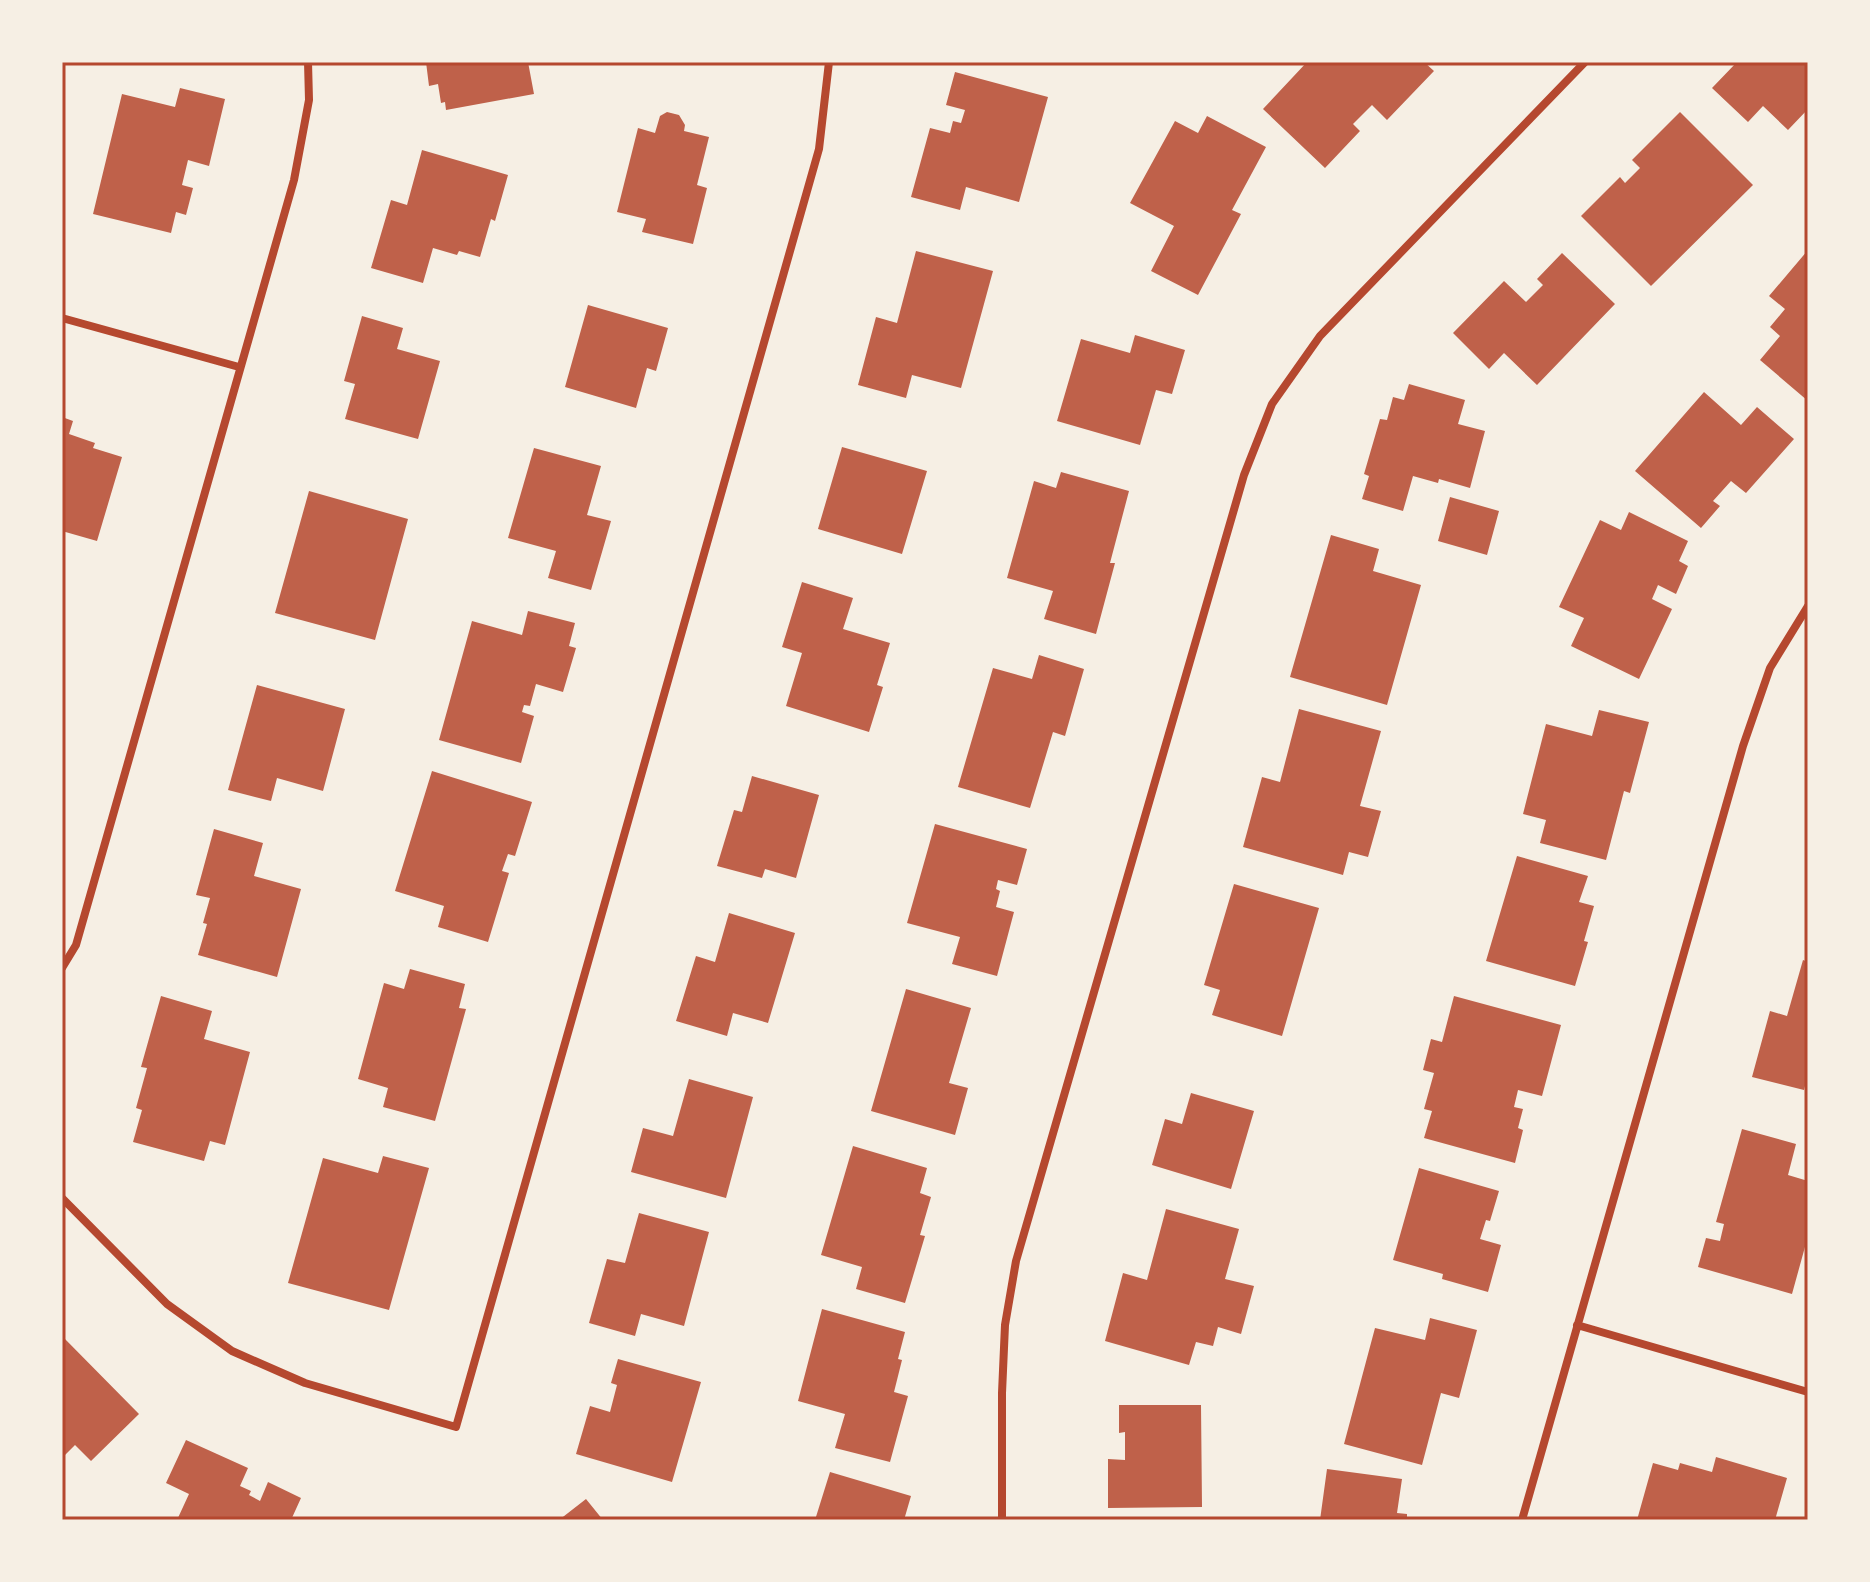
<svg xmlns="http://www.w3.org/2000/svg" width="1870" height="1582" viewBox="0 0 1870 1582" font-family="Jost,sans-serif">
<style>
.building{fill:#bf614a}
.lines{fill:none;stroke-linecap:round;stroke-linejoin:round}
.minor{stroke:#b5482f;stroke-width:8}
.neatline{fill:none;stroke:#b5482f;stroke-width:3}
</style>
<rect width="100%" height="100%" fill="#f6efe4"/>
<path class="building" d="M426 62H528L534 94 446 110 445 102 441 103 438 84 429 86Z
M1307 62H1424L1434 71 1387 120 1372 105 1353 124 1360 131 1325 168 1263 109Z
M1737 62H1808V109L1788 130 1763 106 1748 122 1712 88Z
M955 72 1048 97 1019 202 966 187 960 210 911 197 930 128 950 133 953 121 961 123 965 110 946 105Z
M180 88 225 99 209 166 188 160 182 185 193 188 186 215 176 212 171 233 93 214 122 94 175 107Z
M667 112 679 115 685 125 684 131 709 137 697 185 707 188 693 244 642 232 646 219 617 212 638 128 655 133 660 116Z
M1680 112 1753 185 1651 286 1581 216 1620 177 1625 183 1640 168 1632 160Z
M1207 116 1266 147 1232 210 1241 214 1198 295 1151 271 1174 226 1130 203 1175 121 1198 133Z
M422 150 508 175 495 221 491 219 480 257 459 251 457 255 433 248 423 283 371 268 391 200 407 205Z
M1808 250V401L1760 360 1780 336 1770 327 1785 309 1769 296Z
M916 251 993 271 961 388 912 375 906 398 858 385 876 317 897 323Z
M1562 253 1615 304 1537 385 1504 353 1489 369 1453 333 1504 281 1526 302 1543 285 1537 279Z
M588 305 668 328 656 371 647 368 636 408 565 387Z
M362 316 403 328 397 349 440 361 418 439 345 419 355 384 344 381Z
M1135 335 1185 350 1172 394 1156 390 1140 445 1057 421 1081 339 1130 353Z
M1409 384 1465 400 1458 424 1485 431 1470 488 1439 479 1438 483 1413 476 1403 511 1362 499 1369 476 1364 474 1380 419 1387 420 1393 397 1404 400Z
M1704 392 1741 425 1757 407 1794 439 1746 493 1731 481 1713 501 1720 506 1701 528 1635 471Z
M62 417 73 421 69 434 95 443 93 448 122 457 97 541 62 531Z
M842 447 927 471 902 554 818 529Z
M534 448 601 466 587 515 611 521 591 590 548 578 556 551 508 538Z
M1061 472 1129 491 1110 563H1115L1096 634 1044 619 1053 591 1007 578 1034 481 1056 488Z
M309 491 408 519 375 640 275 613Z
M1450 497 1499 511 1487 555 1438 541Z
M1629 512 1688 541 1679 561 1688 566 1676 594 1658 585 1652 599 1672 609 1639 679 1571 646 1584 618 1559 607 1600 520 1621 530Z
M1331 535 1379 549 1373 571 1421 585 1387 705 1290 677Z
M802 582 853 598 843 629 890 643 877 685 883 687 869 732 786 706 802 653 782 647Z
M528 611 575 623 569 646 576 648 563 692 536 684 530 706 524 705 522 712 534 716 521 763 439 740 472 621 522 635Z
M1039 655 1084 669 1065 736 1053 732 1030 808 958 787 993 668 1032 679Z
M257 685 345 709 323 791 277 778 271 801 228 790Z
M1299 709 1381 731 1360 806 1381 811 1368 857 1349 852 1343 875 1243 847 1262 777 1280 782Z
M1599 710 1649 722 1630 793 1624 791 1606 860 1540 843 1546 820 1523 814 1546 724 1592 736Z
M432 771 532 802 515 856 508 854 502 871 509 873 488 942 438 927 444 906 395 891Z
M752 776 819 795 796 878 765 869 762 878 717 866 734 810 742 812Z
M935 824 1027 849 1017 885 998 880 996 889 1000 891 996 907 1014 912 997 976 952 964 960 937 907 923Z
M214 829 263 843 254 876 301 889 277 977 198 955 207 924 203 923 210 898 196 895Z
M1517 856 1588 876 1579 902 1594 906 1584 941 1588 942 1575 986 1486 961Z
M1234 884 1319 908 1282 1036 1212 1015 1220 990 1204 985Z
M729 913 795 933 768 1023 733 1013 727 1036 676 1021 696 956 715 962Z
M1803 960 1808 962V1074L1804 1090 1752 1077 1770 1011 1787 1016Z
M410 969 465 984 459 1008 466 1009 435 1121 383 1107 388 1088 358 1079 384 983 404 989Z
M906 989 971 1008 949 1083 968 1088 955 1135 871 1111Z
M161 996 212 1011 204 1039 250 1052 225 1145 210 1141 204 1161 133 1142 142 1110 136 1108 147 1068 141 1067Z
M1454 996 1561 1025 1542 1096 1518 1090 1514 1107 1523 1109 1518 1128 1523 1130 1515 1163 1424 1138 1432 1111 1424 1109 1434 1073 1423 1070 1431 1039 1442 1042Z
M689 1079 753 1097 726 1198 631 1172 643 1128 673 1136Z
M1191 1093 1254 1111 1231 1189 1152 1165 1165 1119 1182 1124Z
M1742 1129 1796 1144 1788 1175 1808 1181V1236L1792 1294 1698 1267 1706 1238 1720 1241 1724 1224 1716 1222Z
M853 1146 927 1168 920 1193 931 1197 920 1235 925 1236 905 1303 856 1289 862 1267 821 1255Z
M383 1156 429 1168 389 1310 288 1283 323 1158 378 1173Z
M1419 1168 1499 1191 1490 1221 1486 1220 1480 1239 1501 1245 1488 1292 1442 1279 1443 1274 1393 1260Z
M1166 1209 1239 1229 1225 1279 1254 1286 1241 1334 1218 1327 1213 1346 1196 1342 1189 1365 1105 1341 1123 1273 1147 1280Z
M639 1213 709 1232 684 1326 641 1314 635 1336 589 1323 607 1259 625 1263Z
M822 1309 905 1332 898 1359 902 1360 894 1392 908 1396 890 1462 835 1448 845 1414 798 1401Z
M1430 1318 1477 1330 1459 1398 1441 1393 1422 1465 1344 1444 1375 1328 1425 1340Z
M64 1338 139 1414 91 1461 75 1445 62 1458Z
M618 1359 701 1382 672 1482 576 1454 590 1406 610 1412 617 1385 611 1383Z
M1119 1405H1201L1202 1507 1108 1508V1459L1125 1460V1432L1119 1433Z
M186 1440 248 1468 240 1486 251 1491 249 1495 260 1501 268 1482 301 1498 291 1520H177L189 1494 166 1483Z
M1716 1457 1787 1478 1775 1520H1637L1653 1463 1678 1470 1680 1463 1712 1472Z
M1327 1469 1402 1479 1397 1513 1407 1514V1520H1320Z
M830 1472 911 1496 904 1520H815Z
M586 1499 603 1520H559Z"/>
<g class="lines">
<path class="minor" d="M62 318 239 367
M62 968 76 945 294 180 309 100 308 62
M62 1198 167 1304 232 1351 305 1383 456 1427 819 149 829 62
M1577 1325 1808 1392
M1002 1520V1393L1005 1325 1016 1261 1244 475 1272 404 1320 336 1585 62
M1522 1520 1743 746 1770 668 1808 606"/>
</g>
<rect width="1870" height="1582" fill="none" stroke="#f6efe4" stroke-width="128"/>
<rect x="64" y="64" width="1742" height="1454" class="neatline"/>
</svg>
